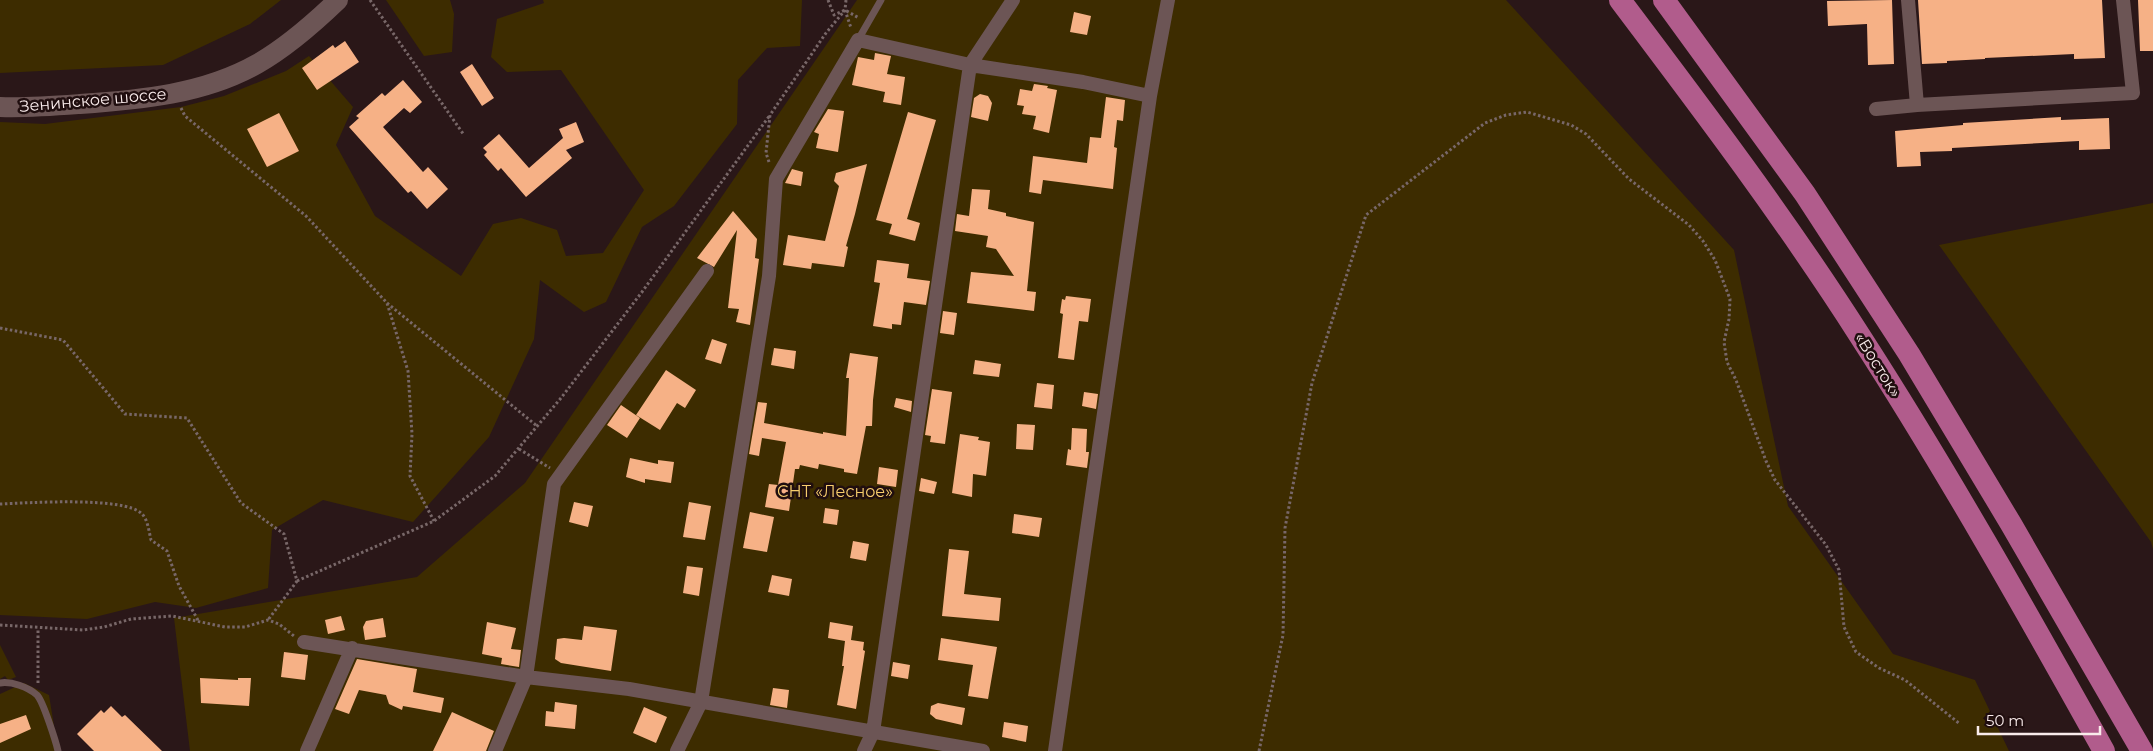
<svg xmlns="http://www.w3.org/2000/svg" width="2153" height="751" viewBox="0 0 2153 751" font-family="Montserrat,sans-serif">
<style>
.green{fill:#3d2c00}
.building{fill:#f6b186}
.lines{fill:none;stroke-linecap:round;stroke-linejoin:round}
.path{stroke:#786768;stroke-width:3;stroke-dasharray:2.5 2.5;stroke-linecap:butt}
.service{stroke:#6c5555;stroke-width:7}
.minor{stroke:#6c5555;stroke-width:14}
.secondary{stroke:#6c5555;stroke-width:20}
.trunk{stroke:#b15c8c;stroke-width:22}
.labels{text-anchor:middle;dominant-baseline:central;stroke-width:5;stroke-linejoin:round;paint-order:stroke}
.street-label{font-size:16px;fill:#f9ebeb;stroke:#200e0f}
.park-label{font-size:16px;fill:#f7cd6d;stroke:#200e0f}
</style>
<rect width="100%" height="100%" fill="#2a1718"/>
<path class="green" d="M0 0H281L250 24 163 65 0 73Z
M386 0H450L454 14 452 52 424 56Z
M543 0H802L800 46 767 48 738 80 737 124 674 206 642 227 606 302 584 312 540 280 534 339 489 437 413 522 323 500 272 530 268 588 196 608 155 602 87 619 0 615V122L45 124 181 107 224 96 286 71 309 56 353 107 336 145 375 216 461 276 493 224 521 218 557 230 566 256 603 253 644 190 561 70 507 72 491 57 497 19 544 3Z
M857 0H1506L1734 250 1788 506 1893 654 1975 680 2009 751H190L174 618 417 577 525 483Z
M2153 203V549L2151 542 1939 245Z
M0 645 16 677 8 680 5 676 0 679Z
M24 683 49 695 58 751H0V694Z"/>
<path class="building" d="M1892 0 1894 64 1868 65 1867 24 1828 26 1827 1Z
M1918 0H2102L2105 58 2074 59V54L1985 58V59L1947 61V63L1922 64Z
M2138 0H2153V51H2140Z
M1074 12 1091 16 1087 35 1070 32Z
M345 41 359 62 317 90 302 68 333 45 335 48Z
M875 53 891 56 887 74 905 77 901 105 883 102 885 92 852 85 858 57 874 60Z
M472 64 494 98 482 106 460 72Z
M403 80 422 102 410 113 404 108 383 127 423 172 428 167 448 189 427 209 411 191 408 193 349 127 359 118 356 116 382 93 385 96Z
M1034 84 1048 86 1047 88 1057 90 1049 133 1033 129 1036 116 1022 114 1024 106 1017 105 1020 89 1032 91Z
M980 94 988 96 992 103 988 121 971 117 974 98Z
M1106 97 1125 100 1123 121 1117 120 1114 147 1117 148 1113 189 1043 180 1041 194 1029 192 1033 156 1087 163 1090 137 1101 138Z
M828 109 844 111 838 152 816 148 819 134 814 132Z
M908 112 936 120 907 219 920 223 915 241 889 234 892 224 876 220Z
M279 113 299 151 267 167 247 129Z
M2061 117V120L2109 118 2110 149 2079 150V141L1952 148V151L1920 152 1921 166 1897 167 1895 131 1963 125V123Z
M576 122 584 142 566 150 572 158 526 197 501 168 498 171 484 155 487 152 483 148 499 134 529 168 563 138 559 129Z
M867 164 855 214 846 246 848 247 844 267 812 263 811 269 783 265 788 235 825 241 839 186 834 181 836 173Z
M792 169 803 172 801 186 785 183Z
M972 189 990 190 988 209 1006 213V216L1034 222 1027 291 1036 292 1034 311 967 303 971 272 1014 276 996 249 986 247 988 236 955 231 957 214 969 216Z
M733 211 757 239 755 258 759 259 750 325 736 322 739 309 728 308 737 230 714 267 697 258Z
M877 260 909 264 907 278 930 281 926 305 904 302 901 325 892 324V329L873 326 880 283 874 282Z
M1066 296 1091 299 1088 322 1079 321 1074 360 1058 358 1063 314 1060 313 1062 299 1065 300Z
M943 311 957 313 954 335 940 333Z
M712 339 727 344 721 364 705 359Z
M774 348 796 351 794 369 771 365Z
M850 353 878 357 873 400 872 426H866L857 474 844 472V469L819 464 818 469 800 465 799 469H795L789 511 765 507 769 484 778 485 786 442 762 438 759 456 749 454 758 402 767 403 764 423 823 434V432L846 436 849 378H846Z
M975 360 1001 364 999 377 973 374Z
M666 370 696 390 685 408 677 403 660 430 636 415Z
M1037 383 1054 385 1052 409 1034 407Z
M932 389 952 392 945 444 930 442 931 436 925 435Z
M1084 392 1098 394 1096 409 1082 406Z
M896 398 912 401 911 412 894 407Z
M621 405 640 418 627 438 607 425Z
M1017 424 1035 425 1033 450 1016 449Z
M1072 428 1087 429 1086 452H1089L1087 468 1066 465 1068 449 1071 450Z
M960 434 979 437 978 440 990 442 986 476 973 474 972 497 952 493Z
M630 458 658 464V460L674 462 671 483 645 479V483L626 477Z
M879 467 898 470 896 487 877 484Z
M921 478 937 482 934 494 919 491Z
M574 502 593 506 588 527 569 522Z
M689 502 711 506 705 540 683 537Z
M825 508 839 510 837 525 823 523Z
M750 512 774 517 767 552 743 548Z
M1014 514 1042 518 1039 537 1012 533Z
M853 541 869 544 866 561 850 558Z
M949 549 969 551 964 594 1001 598 999 621 942 616Z
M687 566 703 568 699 596 683 593Z
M772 575 792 579 789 596 768 592Z
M341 616 345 630 328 634 325 620Z
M383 618 386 637 365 640 363 627 366 621Z
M487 622 516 628 511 649 521 650 519 667 501 664 502 658 482 654Z
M830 622 853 626 851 640 864 642 863 650 865 651 856 709 837 705 844 666H842L845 641 828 638Z
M584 626 617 630 611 671 561 663 555 659 557 639 564 638 582 640Z
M941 638 997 647 988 699 968 696 973 665 938 660Z
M284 652 308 655 305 680 281 677Z
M357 659 417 669 413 692 444 698 441 713 403 706 402 710 389 704 386 695 359 690 349 714 335 709Z
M893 662 910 665 908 679 891 676Z
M200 678 238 680V678H251L249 706 201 703Z
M773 688 789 690 787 708 770 705Z
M555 702 577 705 575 729 545 726 546 711 554 712Z
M938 703 965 708 962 725 936 719 930 714 931 706Z
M111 706 122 717 125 715 162 751H94L77 734 101 710 104 713Z
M644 707 667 717 656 743 633 733Z
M452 712 494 731 486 751H433Z
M26 715 31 729 0 743V724Z
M1004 722 1028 726 1026 742 1002 737Z"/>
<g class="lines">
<path class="path" d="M370 0 464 135
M828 0 834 15 845 10 859 18
M846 0 845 10 851 28
M181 108 185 116 306 216 387 303 408 371 412 434 410 476 434 521
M769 162 766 153 770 115 826 33 845 10
M387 303 537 426
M0 328 63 340 125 414 187 418 241 503 284 534 297 581 268 620
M519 449 550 468
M0 504C27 503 125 496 142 514 148 520 149 532 151 540L167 551 179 586 199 622
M297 581 434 521 495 476 561 398 642 292 770 115
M0 625 83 630 104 627 131 619 172 616 225 627H245L268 620 279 624 294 636
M38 683V628
M1259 751 1283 635 1285 528 1312 383 1366 215 1485 123 1506 115 1527 112 1571 125 1586 134 1629 179 1689 225 1703 241 1715 260 1730 299 1729 319 1724 342 1727 362 1736 380 1766 461 1775 480 1826 545 1839 570 1844 627 1856 652 1879 668 1905 680 1960 724"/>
<path class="service" d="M858 40 881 0
M0 683C11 681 28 687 37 695 43 701 56 742 58 751"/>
<path class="minor" d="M1908 0 1917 105
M1876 109 1917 105 2133 93 2123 0
M304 642 526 677 629 689 983 751
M307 751 352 648
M495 751 526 677 554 484 707 271
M677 751 701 702 769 276 776 179 858 40 970 65 1083 82 1150 96
M864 751 873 732 970 65 1013 0
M1055 751 1150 96 1168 0"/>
<path class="secondary" d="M0 107C27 108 53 106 80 104 140 100 204 94 257 64 287 47 313 24 338 0"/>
<path class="trunk" d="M1620 0C1703 110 1786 220 1860 336 1947 471 2026 611 2104 751
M1664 0 1805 194 1909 354 2011 524 2142 751"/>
</g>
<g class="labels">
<g class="street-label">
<text transform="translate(93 100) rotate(-5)">Зенинское шоссе</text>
<text transform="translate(1878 365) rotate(58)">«Восток»</text>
</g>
<g class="park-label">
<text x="835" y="491">СНТ «Лесное»</text>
</g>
</g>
<path d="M1978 726v8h122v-8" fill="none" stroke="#f9ebeb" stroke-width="2.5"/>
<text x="1986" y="726" font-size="15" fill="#f9ebeb" stroke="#200e0f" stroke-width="4" paint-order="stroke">50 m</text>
</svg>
